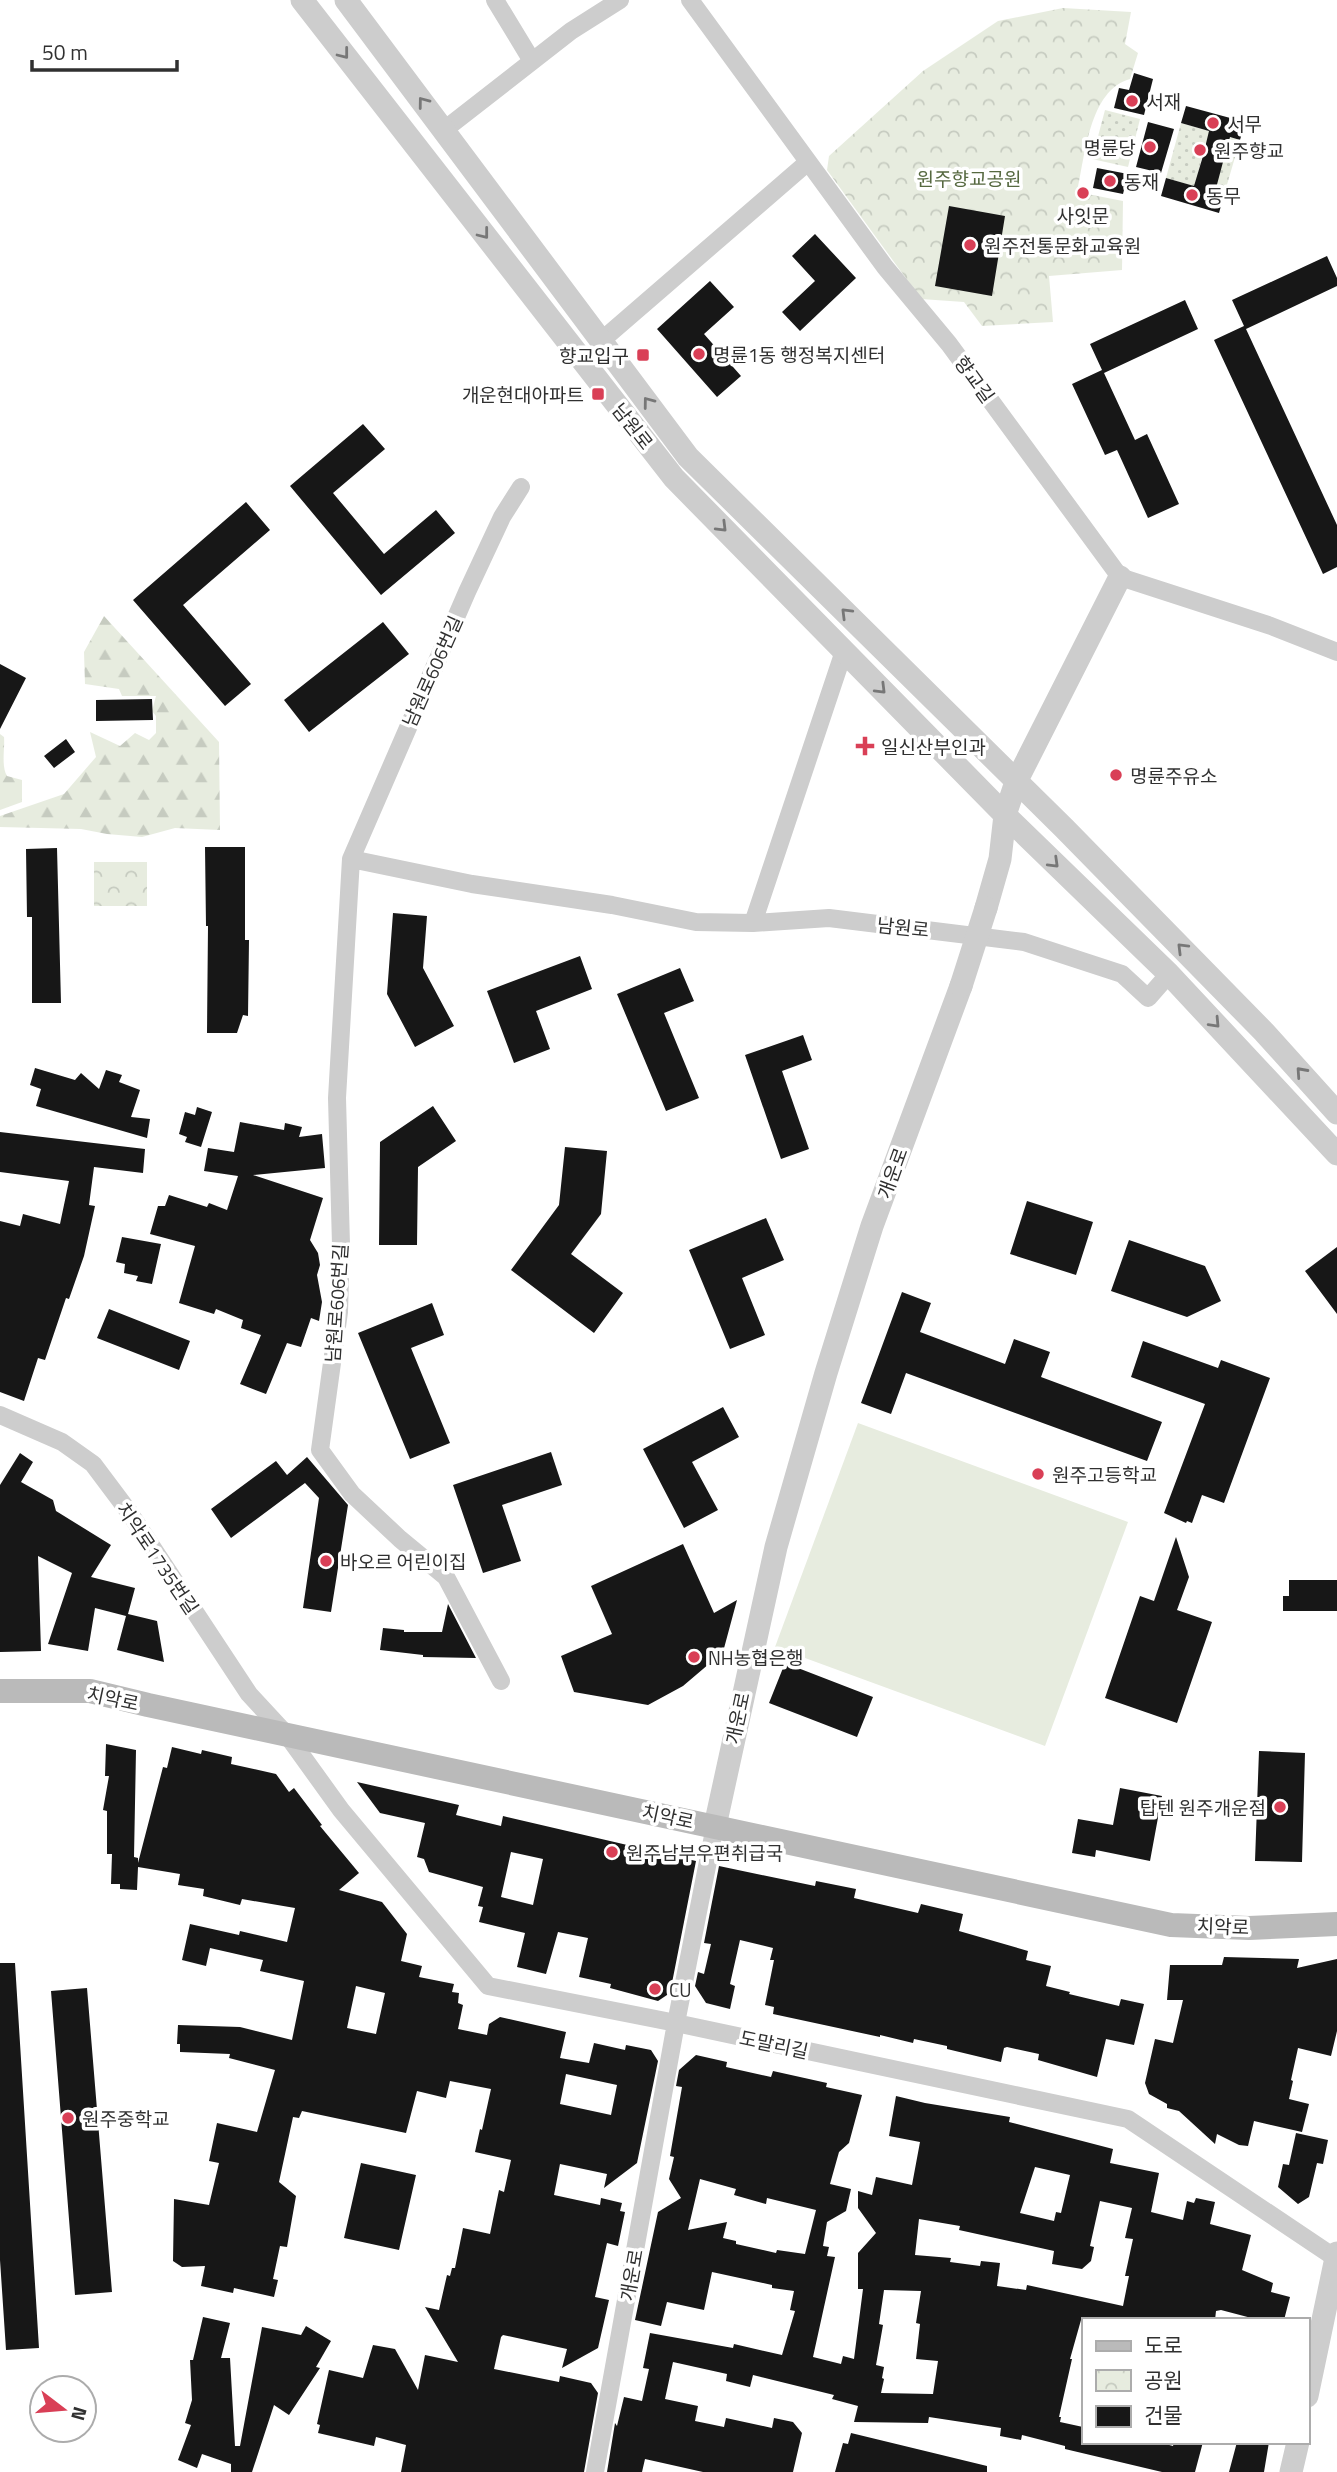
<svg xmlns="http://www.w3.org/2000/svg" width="1337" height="2472" viewBox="0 0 1337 2472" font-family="'Titillium Web','Noto Sans KR',sans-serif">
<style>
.grass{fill:url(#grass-dots);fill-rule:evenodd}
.forest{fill:url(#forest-firs)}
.park{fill:url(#park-crowns)}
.pitch{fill:#e7ecdf}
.building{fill:#171717;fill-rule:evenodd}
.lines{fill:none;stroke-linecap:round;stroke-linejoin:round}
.minor{stroke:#cdcdcd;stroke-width:18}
.tertiary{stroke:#cdcdcd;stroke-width:23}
.secondary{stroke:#bababa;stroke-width:24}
.tertiary-bridge{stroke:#cdcdcd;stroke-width:23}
.oneway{stroke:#777}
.poi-dot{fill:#d93f56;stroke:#fff;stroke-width:2.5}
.labels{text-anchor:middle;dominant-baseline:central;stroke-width:7;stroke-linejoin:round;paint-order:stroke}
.poi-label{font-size:19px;fill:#303030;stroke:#fff;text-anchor:start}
.park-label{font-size:19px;fill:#566940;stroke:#fff}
.street-label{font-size:19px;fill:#303030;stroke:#fff}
</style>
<defs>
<pattern id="grass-dots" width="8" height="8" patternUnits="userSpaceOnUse" patternTransform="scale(1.75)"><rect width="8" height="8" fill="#e7ecdf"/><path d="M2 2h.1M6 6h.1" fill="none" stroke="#c6cbc0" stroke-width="1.8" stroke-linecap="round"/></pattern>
<pattern id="forest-firs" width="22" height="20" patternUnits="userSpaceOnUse" patternTransform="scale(1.75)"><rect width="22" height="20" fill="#e7ecdf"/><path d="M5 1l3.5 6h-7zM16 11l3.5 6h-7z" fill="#c6cbc0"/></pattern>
<pattern id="park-crowns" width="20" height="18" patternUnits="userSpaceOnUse" patternTransform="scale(1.75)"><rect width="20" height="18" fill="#e7ecdf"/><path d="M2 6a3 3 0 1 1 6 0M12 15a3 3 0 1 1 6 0" fill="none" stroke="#c6cbc0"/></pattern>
</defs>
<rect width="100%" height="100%" fill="#fff"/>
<path class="grass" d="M1105 110 1140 119 1128 167 1092 159Z
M1181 123 1240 140 1224 195 1166 178ZM1206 142 1218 179 1198 173Z"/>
<path class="forest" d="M104 616 219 742 220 830 175 828 142 837 107 834 81 829 0 827V816L64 794 96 757 90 732 120 746 135 733 149 740 156 733V716L152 711 156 696H122L119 689 85 684 84 652Z
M0 734 4 737C5 749 1 766 7 776L22 780V802L0 810Z"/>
<path class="park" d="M1063 8 1131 12 1125 44 1138 53 1130 79C1089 90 1085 157 1077 192L1123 201 1122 270 1049 276 1053 322 982 326 964 302 921 299 827 170 829 156 923 71 998 21Z
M94 862H147V906H94Z"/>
<path class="pitch" d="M858 1423 1128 1522 1045 1746 775 1647Z"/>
<path class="building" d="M1134 73 1153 79 1144 115 1114 108 1119 88 1129 90Z
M1186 106 1245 122 1240 140 1230 137 1223 162 1215 192 1224 195 1219 213 1161 196 1166 178 1194 186 1203 156 1209 131 1181 123Z
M1148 122 1174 129 1161 173 1136 167Z
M1097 168 1128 174 1123 194 1093 188Z
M949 206 1005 216 992 296 935 286Z
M815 234 856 278 800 331 782 312 815 281 792 256Z
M1327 256 1337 278V286L1246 329 1337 525V567L1323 574 1214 340 1244 326 1232 300Z
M710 281 734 307 704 334 741 376 717 397 657 329Z
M1185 300 1198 329 1104 373 1135 440 1147 434 1179 504 1148 518 1117 450 1105 455 1072 384 1102 370 1090 344Z
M363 424 385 449 333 493 384 554 436 510 455 533 381 595 290 486Z
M246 502 270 530 183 605 251 684 225 706 133 600Z
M383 622 409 654 309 732 284 700Z
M0 664 26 678 0 729Z
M152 699 153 720 96 721V700Z
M66 739 75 752 54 768 44 756Z
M205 847H245V940H249L248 1016 243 1015 237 1033H207L208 926H206Z
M57 848 61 1003H32V917H27L26 849Z
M393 913 427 916 423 968 454 1026 415 1047 387 994Z
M580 956 592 989 536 1011 550 1049 514 1063 487 991Z
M680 968 694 1001 664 1013 699 1098 666 1111 617 994Z
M803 1035 812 1060 782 1071 809 1149 781 1159 745 1055Z
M35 1068 75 1080 81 1073 99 1089 106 1070 122 1075 119 1082 140 1090 131 1117 150 1119 147 1138 36 1106 41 1089 30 1085Z
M433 1106 456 1141 418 1167 417 1245H379L380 1142Z
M197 1107 212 1112 201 1147 185 1142 187 1137 179 1134 185 1112 195 1115Z
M240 1122 284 1130 285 1123 302 1127 299 1137 322 1134 325 1168 253 1175 323 1198 310 1240 318 1253 320 1265 317 1275 322 1302 319 1321 311 1318 301 1347 287 1343 266 1394 240 1384 261 1335 241 1328 243 1320 216 1309 214 1314 179 1303 195 1246 150 1234 158 1206H165L169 1195 207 1207 209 1203 227 1210 238 1176 204 1171 208 1148 234 1152Z
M0 1132 145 1149 143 1173 94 1167 89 1205 95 1206 84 1256 69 1299 66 1298 45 1360 38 1358 24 1401 0 1392V1221L20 1226 23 1214 60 1224 69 1181 0 1172Z
M565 1147 607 1151 601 1214 571 1254 623 1293 594 1333 511 1270 559 1205Z
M1027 1201 1093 1222 1076 1275 1010 1254Z
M766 1218 784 1260 742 1278 765 1335 730 1349 689 1250Z
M122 1237 161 1244 152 1284 136 1281 138 1276 124 1273 125 1264 116 1262Z
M1129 1240 1205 1266 1221 1301 1187 1317 1111 1291Z
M1337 1247V1314L1305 1271Z
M902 1292 931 1303 920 1332 1005 1364 1014 1339 1050 1352 1041 1377 1162 1422 1147 1461 906 1373 891 1414 861 1403Z
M432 1303 444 1335 411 1348 450 1443 410 1459 358 1333Z
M109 1309 190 1341 179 1370 97 1338Z
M1143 1341 1218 1368 1221 1360 1270 1378 1224 1503 1202 1495 1192 1523 1187 1521 1186 1523 1164 1513 1205 1404 1131 1377Z
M723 1407 739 1437 692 1462 718 1510 684 1528 643 1449Z
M551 1452 562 1485 502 1505 521 1561 483 1573 453 1485Z
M20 1453 33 1462 21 1482 53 1500 56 1511 111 1545 91 1577 135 1588 128 1614 157 1621 164 1662 117 1650 126 1616 95 1608 88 1651 48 1644 72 1573 38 1556 41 1651 0 1652V1485Z
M307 1457 348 1505 331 1612 303 1608 319 1498 305 1483 231 1538 211 1509 276 1461 287 1475Z
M1176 1537 1189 1577 1177 1610 1212 1622 1177 1723 1105 1698 1140 1596 1154 1601Z
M683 1544 714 1613 737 1600 723 1652 683 1686 648 1705 574 1692 561 1656 612 1634 591 1586Z
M1289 1580H1337V1611H1283V1596H1289Z
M448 1604 476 1658 423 1657V1655L380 1650 383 1628 404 1630V1632H442Z
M785 1663 873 1697 857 1737 769 1703Z
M106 1744 136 1750 134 1857 138 1858V1863L163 1767 167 1768 172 1747 201 1754 202 1750 232 1757 231 1764 276 1774 289 1792 294 1788 322 1825 320 1826 359 1873 339 1890 382 1902 407 1934 401 1961 422 1966 419 1977 454 1984 452 1992 459 1993 458 2003 463 2005 458 2029 487 2035 489 2024 500 2017 566 2032 560 2058 589 2063 594 2043 625 2050 626 2045 651 2050 658 2061 637 2163 604 2188 607 2174 560 2164 554 2195 600 2205 601 2198 622 2203 620 2211 625 2212 618 2246 607 2243 595 2297 609 2300 598 2348 562 2368 567 2349 503 2335 501 2337 494 2369 559 2382 560 2376 591 2383 598 2393 584 2472H401L406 2445 376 2437 374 2446 318 2433 320 2425 317 2424 329 2370 363 2378 373 2345 395 2349 418 2390 425 2355 458 2362 425 2307 439 2310 447 2275 450 2276 452 2268H455L463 2228 490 2234 499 2190 504 2192 511 2160 475 2152 480 2129 482 2130 491 2089 450 2081 446 2098 417 2091 406 2133 302 2111 299 2118 293 2117 279 2182 296 2196 287 2247 280 2246 273 2279 278 2280 274 2297 234 2288 233 2293 201 2286 205 2266 182 2267 173 2261 174 2199 209 2205 219 2163 209 2161 217 2123 257 2132 275 2070 229 2058 230 2054 180 2052V2044H177L178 2025 240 2027 292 2040 304 1981 260 1971 263 1960 210 1948 206 1966 182 1960 190 1924 239 1935 240 1931 287 1942 295 1908 242 1899 240 1905 203 1896 204 1889 178 1885 180 1874 138 1867 137 1890 120 1889V1884H111L112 1854H107V1811L103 1810 109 1776H105ZM356 1986 385 1993 376 2034 347 2028ZM566 2074 617 2085 611 2115 560 2104Z
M1259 1751 1305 1753 1302 1862 1255 1861Z
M357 1782 459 1805 456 1815 501 1826 503 1816 696 1861 670 1993 658 2001 610 1988 611 1984 579 1977 588 1938 558 1932 546 1974 517 1967 525 1933 479 1922 483 1907 478 1906 483 1887 429 1872 424 1859 417 1857 425 1823 380 1813ZM511 1852 543 1859 533 1905 501 1897Z
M1120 1788 1162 1796 1150 1861 1096 1850 1095 1857 1072 1853 1078 1819 1113 1825Z
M719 1866 815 1886 816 1881 856 1889 854 1898 918 1913 921 1904 963 1914 959 1931 1028 1951 1026 1960 1051 1966 1046 1986 1070 1992 1069 1994 1119 2006 1121 1999 1144 2004 1134 2045 1106 2039 1097 2077 1038 2060 1039 2054 1007 2047 1004 2048 1001 2062 947 2049V2046L914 2039 913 2043 880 2035V2037L773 2014 774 2007 765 2005 774 1960H770L773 1948 740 1940 730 1984 735 1986 730 2009 706 2003 695 1986 698 1972 704 1974 711 1944 704 1943Z
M1224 1957 1299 1959 1297 1968 1337 1959V2031L1331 2056 1298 2048 1291 2080 1293 2081 1289 2099 1309 2104 1302 2132 1254 2121 1248 2146 1239 2145 1217 2134 1215 2144 1179 2111 1167 2108V2104L1149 2094 1145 2083 1155 2039 1173 2043 1183 2000H1167L1170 1965H1222Z
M0 1963H15L39 2348 6 2350 0 2260Z
M87 1988 112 2292 75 2295 51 1991Z
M696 2055 727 2062 726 2067 771 2077 773 2071 827 2083 826 2087 862 2095 849 2143 839 2152 830 2184 851 2189 846 2211 827 2222 823 2246 829 2247 827 2256 835 2257 813 2357 841 2364 843 2356 854 2359 863 2289H858V2253L876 2233 858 2208V2191L872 2195 876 2177 912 2185 920 2142 889 2136 896 2096 925 2103 1010 2117 1009 2122 1113 2149 1110 2163 1159 2173 1151 2212 1183 2220 1187 2201 1194 2203 1196 2198 1215 2202 1210 2224 1251 2235 1242 2270 1273 2283 1271 2292 1290 2297 1284 2320H1259L1221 2310 1216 2311 1215 2320H1081L1070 2359H1072L1059 2417H1061L1060 2422 1083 2427V2442H1158L1173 2446 1174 2442H1203L1195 2472H1162L1065 2449V2446L1022 2435 1021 2440 1000 2436 1001 2428 929 2417 928 2423 854 2422 858 2406 832 2399 834 2395 753 2375 750 2387 726 2381 727 2374 673 2362 665 2399 698 2406 695 2421 724 2427 726 2418 772 2428 774 2418 793 2422 802 2433 793 2472H703L645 2459 642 2472H607L615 2423 617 2426 624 2397 642 2401 649 2369 643 2368 650 2333 733 2348 734 2344 782 2355 795 2311 790 2310 794 2291 772 2288V2285L712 2272 704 2310 667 2302 661 2326 635 2320 658 2212 681 2198 669 2179 674 2157 670 2156 682 2087 676 2086 679 2070ZM1035 2167 1070 2175 1061 2213 1056 2212 1054 2221 1020 2213ZM700 2179 736 2189 734 2195 766 2204 767 2198 816 2210 805 2254 777 2250 776 2253 736 2244V2241L723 2238 727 2222 688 2230ZM1100 2201 1132 2208 1125 2238 1133 2239 1125 2276H1129L1123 2306 1027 2285 1026 2290 997 2286 1000 2263 981 2261 980 2266 950 2262 951 2258 915 2255 919 2219 960 2226 959 2230 1054 2251 1052 2264 1082 2269 1091 2261 1094 2247 1090 2246ZM884 2290 921 2291 916 2323 920 2324 916 2359 938 2361 933 2394 881 2393 884 2379 882 2378 884 2367 876 2365 883 2325 879 2324Z
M1296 2133 1328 2140 1323 2164 1317 2163 1309 2197 1298 2204 1278 2187 1283 2164 1289 2165Z
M361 2163 416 2175 399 2250 344 2238Z
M203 2317 230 2323 221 2358H230L235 2446H240L262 2327 301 2335 306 2326 331 2341 316 2367 320 2368 289 2415 274 2405 252 2472H231V2464L202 2454 197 2468 178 2460 191 2425 185 2423 192 2400 190 2360H193Z
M851 2433 987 2466V2472H835L843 2443 848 2444Z
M1237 2442H1269L1264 2472H1229Z"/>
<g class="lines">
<path class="minor" d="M495 0 532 61
M690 0 885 267 949 344 1120 577 1271 626 1337 652
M444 130 571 31 620 0
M601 341 808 162
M351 859 472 884 612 905 696 922 753 923 829 918 1024 942 1122 974 1148 998 1169 974
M753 923 844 651
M0 1415 62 1442 93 1464 129 1512 249 1694 287 1735 341 1810 488 1986 676 2023 1128 2119 1337 2259
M501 1681 446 1577 400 1539 352 1494 320 1450 339 1312 341 1245 337 1098 351 859 467 592 502 517 521 487
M595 2472 676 2023 715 1826"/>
<path class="tertiary" d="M302 0 674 478 1005 815 1169 974 1337 1154
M346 0 688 457 1064 828 1264 1032 1337 1113
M986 908 1000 859 1005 815 1016 782 1120 577
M715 1826 776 1547 826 1373 872 1226 961 986
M1307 2396 1337 2253
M1291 2472 1298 2442"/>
<path class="secondary" d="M0 1691H90L148 1705 1171 1925 1249 1928 1337 1924"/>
<path class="tertiary-bridge" d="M961 986 986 908"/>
</g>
<defs><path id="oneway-chevron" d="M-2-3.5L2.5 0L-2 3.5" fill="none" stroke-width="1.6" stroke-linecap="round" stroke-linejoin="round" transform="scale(1.75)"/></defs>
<g class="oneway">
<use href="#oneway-chevron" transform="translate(344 54) rotate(52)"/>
<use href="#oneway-chevron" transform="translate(423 102) rotate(-127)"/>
<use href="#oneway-chevron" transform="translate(484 234) rotate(52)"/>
<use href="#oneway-chevron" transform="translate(648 402) rotate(-127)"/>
<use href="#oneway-chevron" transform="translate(722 527) rotate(45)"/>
<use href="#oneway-chevron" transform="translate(846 613) rotate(-135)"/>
<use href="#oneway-chevron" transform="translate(881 689) rotate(45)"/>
<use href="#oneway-chevron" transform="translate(1054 863) rotate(44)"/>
<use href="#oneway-chevron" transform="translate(1182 948) rotate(-135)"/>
<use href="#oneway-chevron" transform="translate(1215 1023) rotate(47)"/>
<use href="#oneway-chevron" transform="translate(1301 1072) rotate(-132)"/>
</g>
<g class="poi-dot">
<circle cx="1132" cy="101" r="7"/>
<circle cx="1213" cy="123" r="7"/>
<circle cx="1150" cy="147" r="7"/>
<circle cx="1200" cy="150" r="7"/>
<circle cx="1110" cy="181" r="7"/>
<circle cx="1083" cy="193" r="7"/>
<circle cx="1192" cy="195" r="7"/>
<circle cx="970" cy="245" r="7"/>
<circle cx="699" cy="354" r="7"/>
<rect x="636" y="348" width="14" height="14" rx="3.5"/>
<rect x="591" y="387" width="14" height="14" rx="3.5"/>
<path d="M861.5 735.5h7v7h7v7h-7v7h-7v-7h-7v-7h7z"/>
<circle cx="1116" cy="775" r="7"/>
<circle cx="1038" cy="1474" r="7"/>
<circle cx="326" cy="1561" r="7"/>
<circle cx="694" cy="1657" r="7"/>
<circle cx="1280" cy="1807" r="7"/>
<circle cx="612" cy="1852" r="7"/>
<circle cx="655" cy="1989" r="7"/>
<circle cx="68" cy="2118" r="7"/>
</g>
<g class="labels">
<g class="poi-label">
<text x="1146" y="101">서재</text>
<text x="1227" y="123">서무</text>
<text x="1136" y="147" text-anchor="end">명륜당</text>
<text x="1214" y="150">원주향교</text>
<text x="1124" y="181">동재</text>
<text x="1206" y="195">동무</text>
<text x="1083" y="215" text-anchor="middle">사잇문</text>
<text x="984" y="245">원주전통문화교육원</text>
<text x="713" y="354">명륜1동 행정복지센터</text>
<text x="629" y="355" text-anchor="end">향교입구</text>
<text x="584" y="394" text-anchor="end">개운현대아파트</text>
<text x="881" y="746">일신산부인과</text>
<text x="1130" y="775">명륜주유소</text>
<text x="1052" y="1474">원주고등학교</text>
<text x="340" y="1561">바오르 어린이집</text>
<text x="708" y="1657">NH농협은행</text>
<text x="1266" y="1807" text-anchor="end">탑텐 원주개운점</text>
<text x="626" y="1852">원주남부우편취급국</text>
<text x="669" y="1989">CU</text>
<text x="82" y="2118">원주중학교</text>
</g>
<g class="park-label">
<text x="969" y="178">원주향교공원</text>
</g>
<g class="street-label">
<text transform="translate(975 379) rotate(54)">향교길</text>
<text transform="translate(633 426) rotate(52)">남원로</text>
<text transform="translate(432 671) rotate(-66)">남원로606번길</text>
<text transform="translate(903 927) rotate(6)">남원로</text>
<text transform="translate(892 1173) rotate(-70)">개운로</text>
<text transform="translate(336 1303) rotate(-86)">남원로606번길</text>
<text transform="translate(158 1558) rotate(56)">치악로1735번길</text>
<text transform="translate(113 1698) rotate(12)">치악로</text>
<text transform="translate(737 1718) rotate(-78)">개운로</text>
<text transform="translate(668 1816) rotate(12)">치악로</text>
<text transform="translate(1223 1926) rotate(2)">치악로</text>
<text transform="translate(774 2044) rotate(12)">도말리길</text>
<text transform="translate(631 2275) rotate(-80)">개운로</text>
</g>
</g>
<rect x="1082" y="2318" width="228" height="126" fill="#ffffff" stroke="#acacac" stroke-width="2"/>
<rect x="1096" y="2341" width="35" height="10" fill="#bababa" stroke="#acacac" stroke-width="2"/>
<text x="1144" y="2353" font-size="21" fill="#303030">도로</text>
<rect x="1096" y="2370" width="35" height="21" fill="url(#park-crowns)" stroke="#acacac" stroke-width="2"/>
<text x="1144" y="2388" font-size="21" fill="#303030">공원</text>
<rect x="1096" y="2406" width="35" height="21" fill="#171717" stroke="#acacac" stroke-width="2"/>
<text x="1144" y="2423" font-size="21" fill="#303030">건물</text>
<g transform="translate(63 2409) rotate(106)"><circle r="33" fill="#ffffff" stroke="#acacac" stroke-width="2"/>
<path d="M0-5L12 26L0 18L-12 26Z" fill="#d93f56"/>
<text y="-10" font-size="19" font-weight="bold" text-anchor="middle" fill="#303030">N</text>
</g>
<path d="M32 60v10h145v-10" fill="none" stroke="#303030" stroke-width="3.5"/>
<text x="42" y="60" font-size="21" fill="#303030" stroke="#ffffff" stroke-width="5" paint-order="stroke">50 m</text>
</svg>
